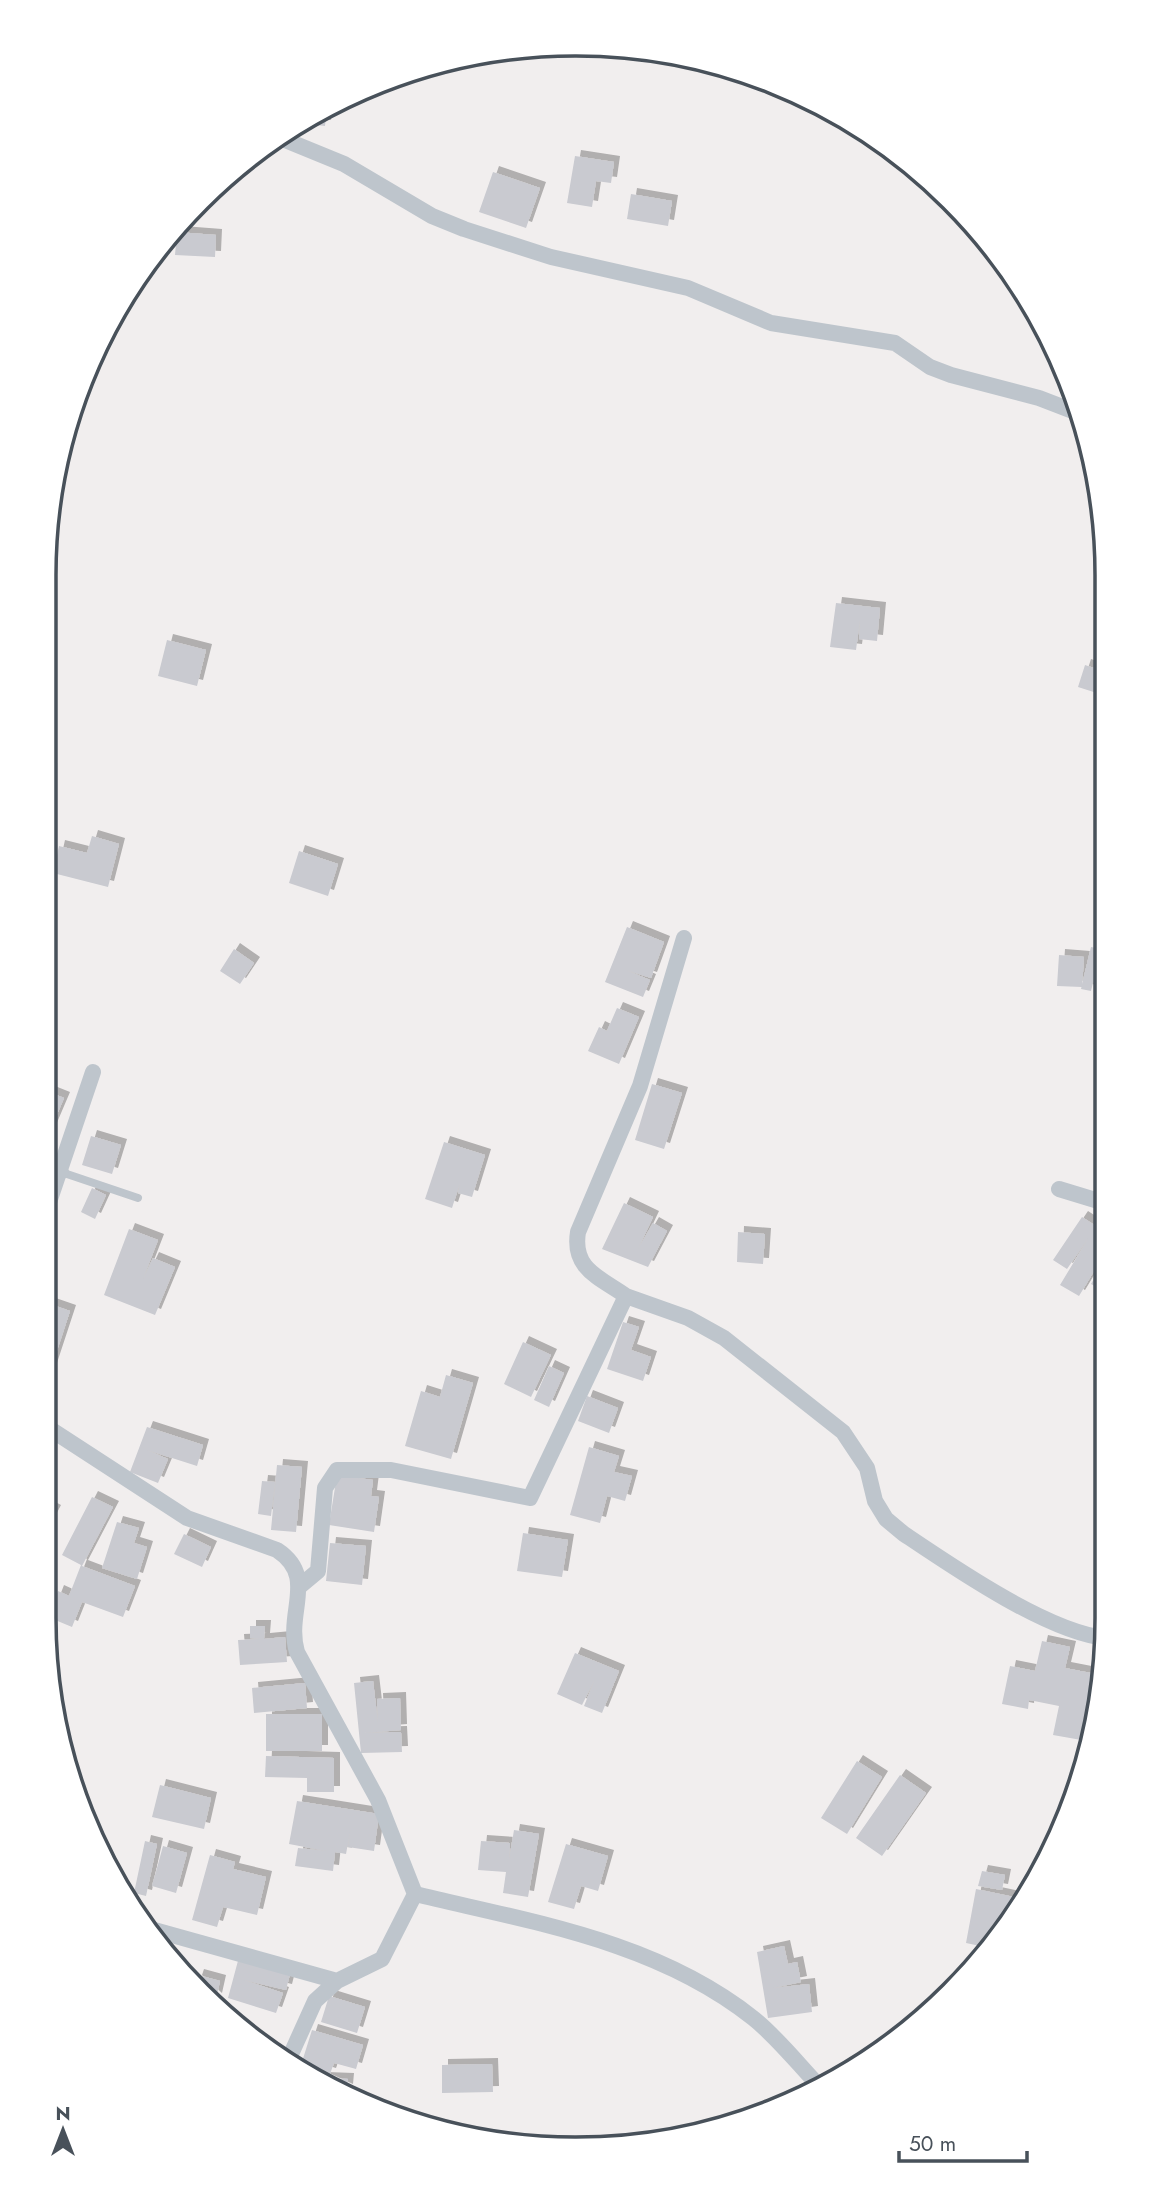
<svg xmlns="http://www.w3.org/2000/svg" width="1151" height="2193" viewBox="0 0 1151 2193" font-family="Jost,sans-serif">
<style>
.building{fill:#c9cad0;filter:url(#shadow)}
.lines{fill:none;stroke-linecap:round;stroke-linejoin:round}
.service{stroke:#bec5cc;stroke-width:8}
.minor{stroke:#bec5cc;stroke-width:16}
.rim{fill:none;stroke:#48515a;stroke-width:3.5}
</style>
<defs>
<filter id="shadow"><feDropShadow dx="6" dy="-6" stdDeviation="0" flood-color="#0004"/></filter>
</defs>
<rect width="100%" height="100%" fill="#f1eeee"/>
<path class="building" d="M327 107 325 126 298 123 310 115Z
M575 156 614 162 611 183 596 181 592 207 567 203Z
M493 172 540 188 526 228 479 212Z
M631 194 672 201 668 226 627 219Z
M177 232 216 235 215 257 175 255Z
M836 603 880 608 877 641 859 639 860 619 856 650 830 647Z
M167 640 206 650 197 686 158 676Z
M1085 665 1103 671V695L1078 687Z
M92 836 119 844 108 887 53 873 59 846 87 853Z
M299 851 338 864 328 896 289 883Z
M627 927 664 942 651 978 626 970 650 980 643 997 605 982Z
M1091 947 1101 949 1091 991 1081 989Z
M234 949 254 963 240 984 220 971Z
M1059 955 1084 957 1082 987 1057 986Z
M617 1008 639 1017 619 1064 588 1051 599 1027 607 1031Z
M652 1084 682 1093 664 1149 635 1140Z
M44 1090 64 1098 44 1145Z
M91 1136 121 1145 112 1174 82 1165Z
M444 1142 485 1155 472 1197 458 1193 460 1183 452 1208 425 1199Z
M92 1188 106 1195 95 1219 81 1212Z
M624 1203 653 1217 638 1249 653 1223 667 1231 648 1267 602 1249Z
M1082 1217 1105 1232V1253L1079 1296 1060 1285 1089 1237 1067 1269 1053 1260Z
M129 1229 158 1240 143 1279 153 1258 175 1267 155 1315 104 1295Z
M738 1232 765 1234 763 1264 737 1262Z
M1105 1260V1292L1091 1284Z
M44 1302 70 1311 47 1381 44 1380Z
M623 1322 639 1327 631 1350 651 1357 643 1381 607 1369Z
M523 1342 551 1355 531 1397 504 1384Z
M549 1366 564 1373 549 1407 534 1400Z
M446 1375 473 1383 451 1459 405 1446 421 1391 440 1397Z
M587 1396 618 1408 609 1433 578 1421Z
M147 1427 203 1445 197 1466 147 1450 168 1459 158 1483 130 1472Z
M589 1447 619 1456 614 1472 632 1476 625 1501 607 1496 600 1523 570 1515Z
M277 1465 302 1467 296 1532 271 1530Z
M337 1475 373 1480 371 1496 379 1497 374 1532 329 1525Z
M262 1481 275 1482 271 1516 258 1514Z
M92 1497 113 1507 82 1566 135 1586 123 1617 82 1602 72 1627 48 1617 58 1591 69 1596 81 1565 62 1555Z
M44 1505 55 1511 44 1532Z
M117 1522 139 1528 134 1543 147 1547 137 1579 102 1568Z
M523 1533 568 1540 562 1577 517 1571Z
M184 1534 211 1547 202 1567 174 1554Z
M330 1543 366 1546 362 1585 326 1581Z
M250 1626H265L264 1639 285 1637 287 1662 240 1665 238 1640 261 1639 250 1638Z
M1042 1641 1070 1647 1065 1668 1101 1675 1087 1741 1053 1735 1059 1706 1029 1700 1028 1709 1002 1704 1010 1666 1035 1671Z
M575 1653 619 1671 602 1713 584 1706 595 1679 582 1705 557 1694Z
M373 1681 378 1723 377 1699 400 1698 401 1730 364 1733 401 1732 402 1752 361 1753 354 1683Z
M305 1683 307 1708 254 1713 252 1688Z
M266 1714H322V1751H266Z
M266 1756 334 1758V1792H307V1778L265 1777Z
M857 1761 882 1777 847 1834 821 1818Z
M900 1775 926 1793 882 1856 856 1838Z
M160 1785 211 1798 204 1829 152 1817Z
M297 1801 379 1814 374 1851 348 1847 350 1832 346 1854 335 1852 333 1871 295 1866 298 1848 326 1851 289 1844Z
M514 1830 539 1834 528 1897 503 1893 506 1872 478 1870 481 1841 510 1843 509 1860Z
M145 1841 157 1844 146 1896 134 1893Z
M566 1844 608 1856 598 1891 581 1886 574 1909 548 1902Z
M163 1846 187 1853 176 1893 152 1886Z
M210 1855 235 1862 233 1869 266 1877 257 1915 223 1907 217 1927 192 1920Z
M982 1871 1005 1875 1002 1890 978 1886Z
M976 1889 1014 1897 1012 1910 985 1947 966 1943Z
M784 1946 788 1964 797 1962 801 1982 773 1988 809 1984 812 2012 768 2018 757 1952Z
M239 1957 291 1970 286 1990 244 1980 283 1993 276 2013 228 1998Z
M198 1975 220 1981 216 1999 196 1981Z
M329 1996 365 2007 357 2033 321 2022Z
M312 2030 363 2045 356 2069 334 2063 330 2074 301 2065Z
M492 2064 493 2092 442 2093V2065Z
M321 2078 348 2079 347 2090Z"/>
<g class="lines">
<path class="service" d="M61 1172 138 1198"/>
<path class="minor" d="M278 137 344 164 432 216 464 229 551 257 688 288 771 323 895 343 930 367 951 375 1039 398 1078 413
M44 1166 61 1172
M1059 1189 1105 1203
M44 1217 93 1072
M626 1296C599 1277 572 1269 578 1232L640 1086 684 938
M44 1425 187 1518 277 1550C318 1577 285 1612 297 1652L378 1800 415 1894 382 1959 337 1981 315 2001 287 2063
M300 1586 318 1571 325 1488 337 1470H391L530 1498 626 1296 688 1318 724 1338 843 1432 867 1468 875 1501 886 1519 904 1534C953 1567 1049 1633 1106 1638
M415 1894C531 1922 656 1941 753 2018 777 2037 798 2064 820 2087
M147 1928 337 1981"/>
</g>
<path d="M0 0H1151V2193H0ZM575 56H576A519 519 0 0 1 1095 575V1618A519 519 0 0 1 576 2137H575A519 519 0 0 1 56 1618V575A519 519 0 0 1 575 56Z" fill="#fff" fill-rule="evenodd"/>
<path class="rim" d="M575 56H576A519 519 0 0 1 1095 575V1618A519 519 0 0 1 576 2137H575A519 519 0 0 1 56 1618V575A519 519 0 0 1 575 56Z"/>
<g transform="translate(63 2130)" stroke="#ffffff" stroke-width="5" paint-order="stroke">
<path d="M0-5L12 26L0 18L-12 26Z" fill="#48515a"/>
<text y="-10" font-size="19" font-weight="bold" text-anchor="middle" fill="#48515a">N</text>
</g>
<path d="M899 2151v10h128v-10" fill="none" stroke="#48515a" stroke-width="3.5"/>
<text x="909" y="2151" font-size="21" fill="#48515a" stroke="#ffffff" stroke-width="5" paint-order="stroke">50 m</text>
</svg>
